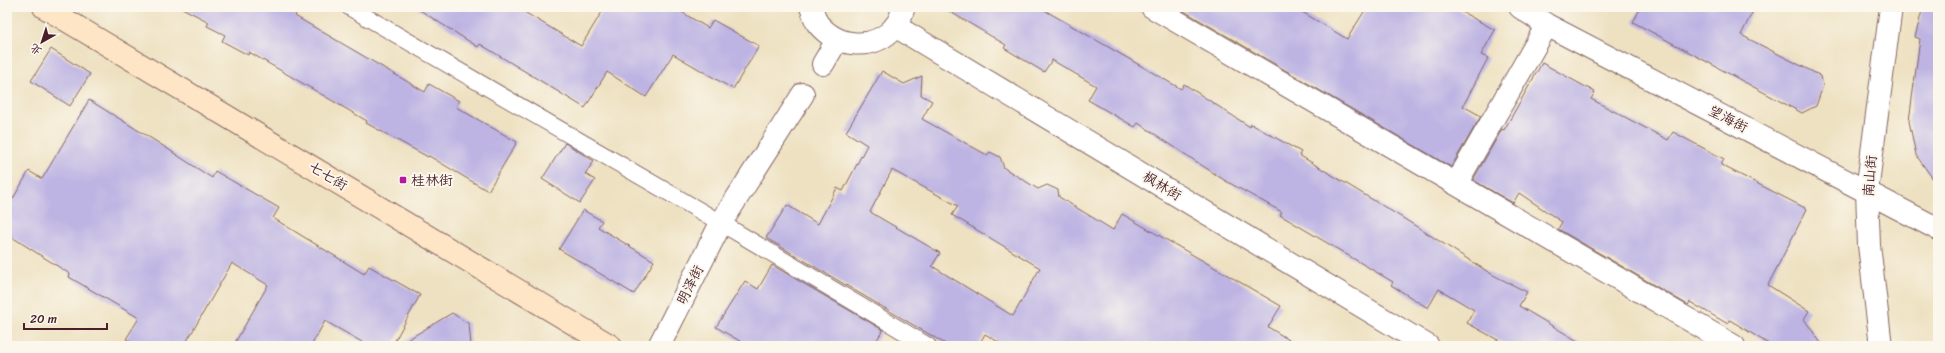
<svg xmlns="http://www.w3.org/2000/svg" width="1945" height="353" viewBox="0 0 1945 353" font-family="Sriracha,'LXGW WenKai TC',sans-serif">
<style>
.building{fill:#bdb4e3;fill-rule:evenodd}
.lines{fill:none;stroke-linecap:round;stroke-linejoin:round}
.service-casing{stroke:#836360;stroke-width:18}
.pedestrian-casing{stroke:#836360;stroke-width:24}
.minor-casing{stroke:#836360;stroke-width:24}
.tertiary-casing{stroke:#836360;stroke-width:24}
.secondary-casing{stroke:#836360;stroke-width:24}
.service{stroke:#fff;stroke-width:16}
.pedestrian{stroke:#fff;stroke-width:22}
.minor{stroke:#fff;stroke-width:22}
.tertiary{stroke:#fff;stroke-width:22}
.secondary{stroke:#fde5c5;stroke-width:22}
.poi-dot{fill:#b5179e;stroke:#fbf7ec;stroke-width:1.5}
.labels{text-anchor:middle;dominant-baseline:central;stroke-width:4;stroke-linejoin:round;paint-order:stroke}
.street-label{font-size:14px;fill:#4a1f2b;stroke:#fbf7ec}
.poi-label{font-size:14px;fill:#4a1f2b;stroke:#fbf7ec;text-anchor:start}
</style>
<rect width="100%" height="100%" fill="#fbf7ec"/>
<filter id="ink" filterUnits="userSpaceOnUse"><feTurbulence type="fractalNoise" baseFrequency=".025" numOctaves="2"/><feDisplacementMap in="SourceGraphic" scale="8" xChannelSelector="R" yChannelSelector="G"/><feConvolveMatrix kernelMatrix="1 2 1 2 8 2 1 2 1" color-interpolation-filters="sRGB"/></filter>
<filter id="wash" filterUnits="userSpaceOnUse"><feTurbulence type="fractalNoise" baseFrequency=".012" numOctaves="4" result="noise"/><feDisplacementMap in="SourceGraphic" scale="16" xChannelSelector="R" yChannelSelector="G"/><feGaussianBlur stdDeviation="0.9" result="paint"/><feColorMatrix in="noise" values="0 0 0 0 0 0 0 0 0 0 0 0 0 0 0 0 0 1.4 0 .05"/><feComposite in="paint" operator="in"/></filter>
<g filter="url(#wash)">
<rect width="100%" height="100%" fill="#eee1c1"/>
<g id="blocks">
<path class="building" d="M180 7H299L295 16 425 92 429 84 459 101 456 107 517 142 488 191 429 156 428 157 366 123 367 121 249 52 248 55 222 41 225 35 207 26 209 22Z
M415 7H516L581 46 605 7H673L708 28 713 20 759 46 733 89 673 54 646 97 607 72 585 108 480 44 478 47Z
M942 7H1039L1181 89 1184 84 1250 127 1251 124 1301 152 1299 155 1406 220 1493 275 1527 292 1519 306 1586 346H1509L1467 323 1474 310 1439 289 1428 308 1391 285 1393 282 1280 215 1282 212 1224 180 1138 123 1135 127 1088 100 1096 86 1052 60 1044 72 1004 48 1006 45Z
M1177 7H1294L1347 39 1367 7H1453L1495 30 1481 55 1488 58 1463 106 1481 116 1451 167Z
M1641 7H1755L1741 35 1821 76 1823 86 1816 106 1802 113 1633 22Z
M1923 7H1938V186L1916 155 1909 121 1920 39 1915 37Z
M51 49 90 74 70 106 31 81Z
M1542 63 1595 92 1591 99 1668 140 1673 132 1724 159 1721 165 1807 209 1768 285 1809 311 1804 319 1823 346H1772L1730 320 1728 324 1690 302 1688 305 1558 229 1562 222 1519 193 1513 203 1473 180 1502 129 1504 130Z
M882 71 904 84 922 76 921 95 932 101 922 119 987 155 990 152 1000 157 1004 168 1038 189 1047 185 1058 190 1059 197 1113 230 1122 214 1281 306 1268 327 1299 346H1005L985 334 978 346H949L766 238 787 205 818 224 837 188 843 191 867 145 846 132ZM892 170 958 206 952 215 1040 268 1013 316 932 266 940 253 870 212Z
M89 100 157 142 212 178 215 171 279 208 273 218 364 274 369 266 420 295 392 346H369L325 321 311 346H233L268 285 232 263 184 346H139L126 339 139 318 69 277 70 274 7 234V209L29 171 42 179Z
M565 143 594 161 585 174 595 180 580 203 542 179Z
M583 210 602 221 598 227 654 261 634 294 559 249Z
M772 265 883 330 873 346H748L716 327 745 281 758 289Z
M452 313 469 324 471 346H397Z"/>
</g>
</g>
<g filter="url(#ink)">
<use href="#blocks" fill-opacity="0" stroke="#836360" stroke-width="1"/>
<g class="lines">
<defs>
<path id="service" d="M349 7 721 223 928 346"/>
<path id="pedestrian" d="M811 7C813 12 815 20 818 24 838 48 873 51 895 27 899 22 902 13 904 7
M895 26 1428 346
M823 64 837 40
M721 223 803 94"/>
<path id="minor" d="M1152 7 1734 346
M1520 7 1547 25 1938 229
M1456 184 1547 25
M1881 346 1869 245 1867 191 1891 7"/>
<path id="tertiary" d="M659 346 721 223"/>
<path id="secondary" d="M44 7 611 346"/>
</defs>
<use href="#service" class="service-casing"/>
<use href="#pedestrian" class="pedestrian-casing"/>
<use href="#minor" class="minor-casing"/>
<use href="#tertiary" class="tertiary-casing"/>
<use href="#secondary" class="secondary-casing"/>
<use href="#service" class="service"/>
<use href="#pedestrian" class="pedestrian"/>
<use href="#minor" class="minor"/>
<use href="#tertiary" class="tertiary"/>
<use href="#secondary" class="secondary"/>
</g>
</g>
<rect class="poi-dot" x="399" y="176" width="8" height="8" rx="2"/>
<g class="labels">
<g class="street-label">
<text transform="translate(1728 119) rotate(27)">望海街</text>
<text transform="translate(328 176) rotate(31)">七七街</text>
<text transform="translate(1870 176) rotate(-85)">南山街</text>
<text transform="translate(1162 186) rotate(31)">枫林街</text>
<text transform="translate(690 285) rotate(-63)">明泽街</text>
</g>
<g class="poi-label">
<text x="411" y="180">桂林街</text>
</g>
</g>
<rect width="1945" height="353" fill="none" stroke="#fbf7ec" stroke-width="24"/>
<g transform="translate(42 42) rotate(219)" stroke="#fbf7ec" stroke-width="3" paint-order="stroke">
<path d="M0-3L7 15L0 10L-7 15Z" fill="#4a1f2b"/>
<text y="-6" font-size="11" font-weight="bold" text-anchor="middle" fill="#4a1f2b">北</text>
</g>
<path d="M24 323v6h83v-6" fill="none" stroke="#4a1f2b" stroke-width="2"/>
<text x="30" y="323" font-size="12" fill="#4a1f2b" stroke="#fbf7ec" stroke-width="3" paint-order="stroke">20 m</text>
</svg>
